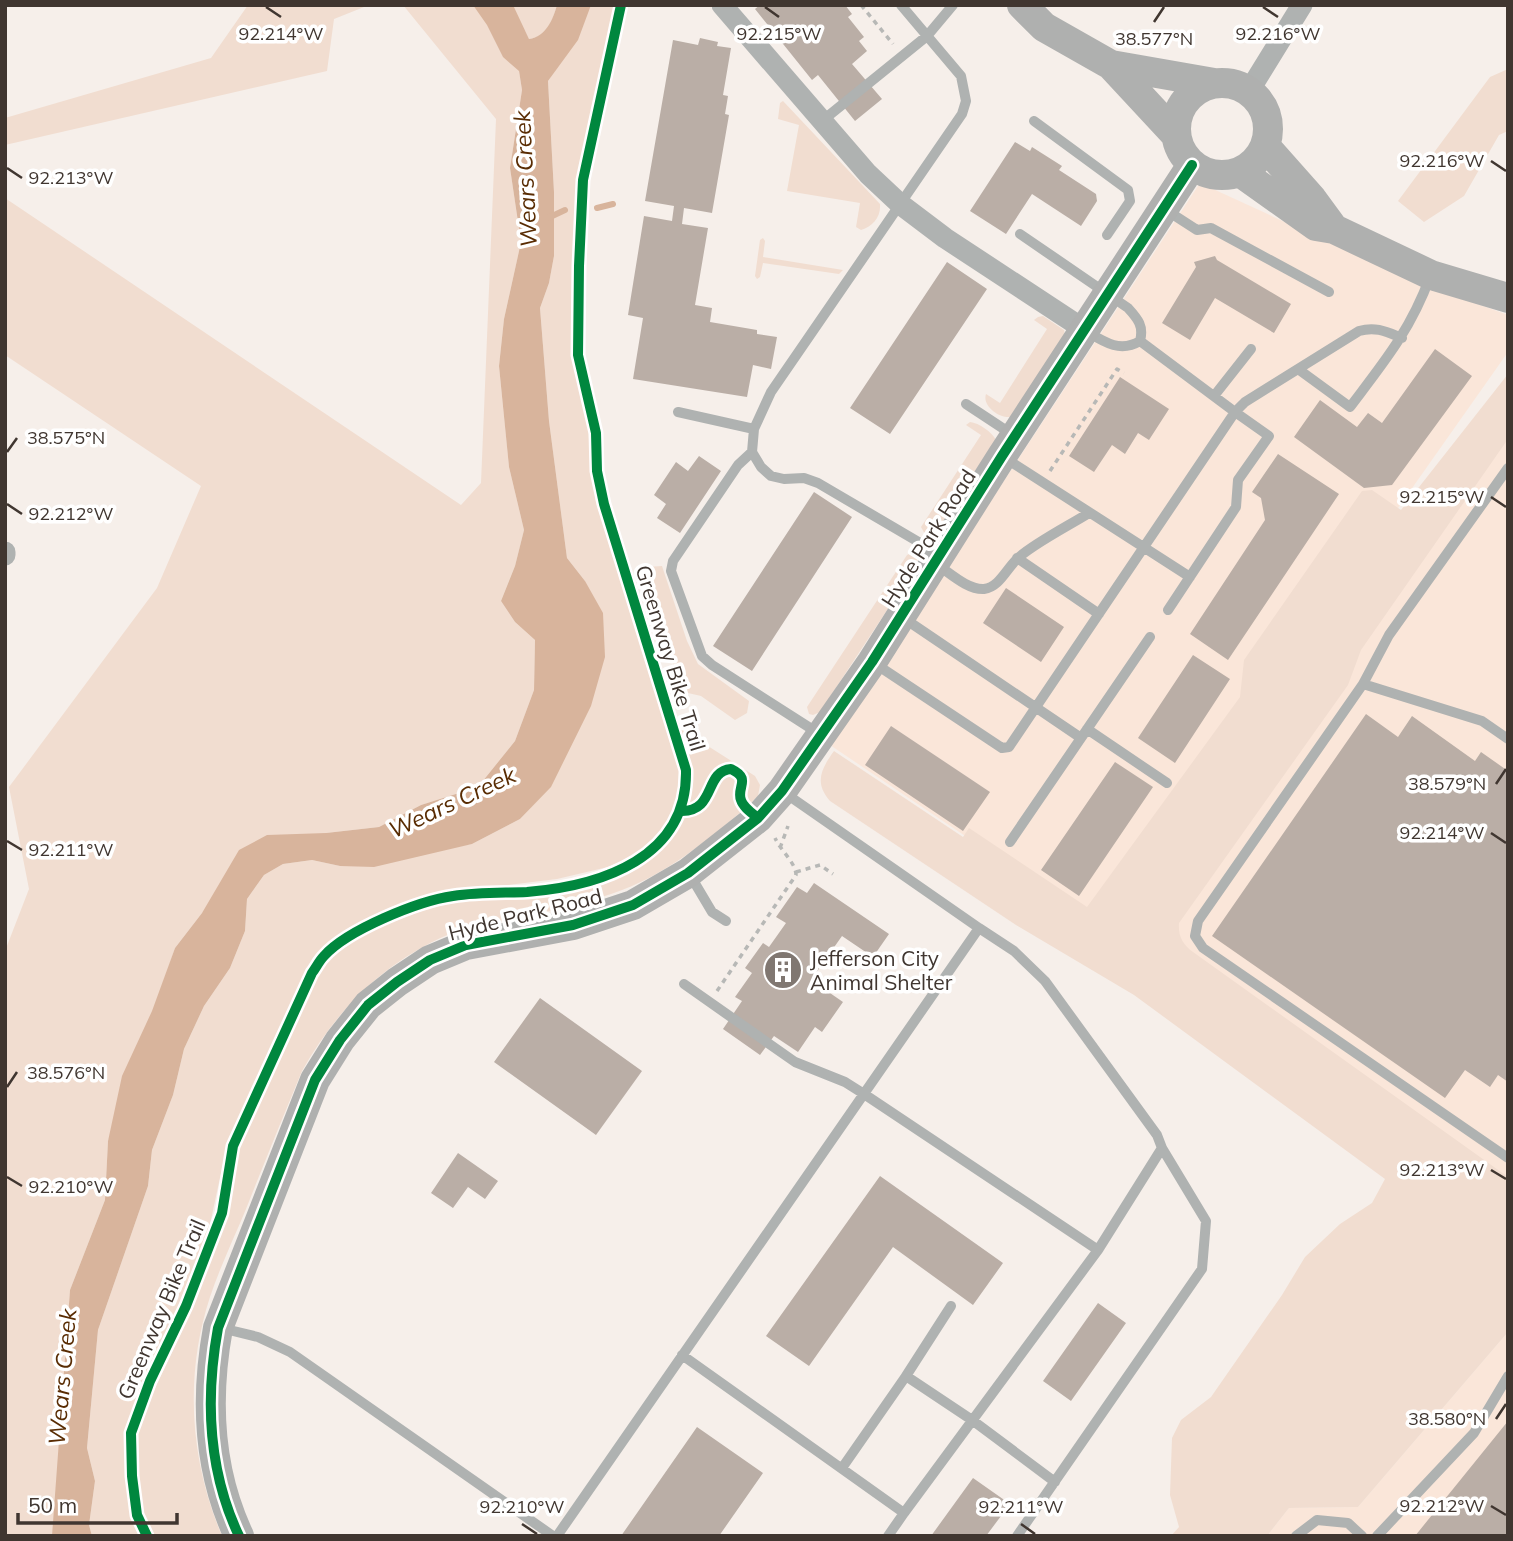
<svg xmlns="http://www.w3.org/2000/svg" width="1513" height="1541" viewBox="0 0 1513 1541" font-family="Mulish,sans-serif">
<style>
.built{fill:#fae6d9}
.green{fill:#f1ddd0}
.water{fill:#d8b49c}
.lines{fill:none;stroke-linecap:round;stroke-linejoin:round}
.stream{stroke:#d8b49c;stroke-width:6}
.building{fill:#baaea6}
.path{stroke:#b7b8b6;stroke-width:3.5;stroke-dasharray:5 5;stroke-linecap:butt}
.lane{stroke:#afb2b1;stroke-width:10}
.street{stroke:#afb2b1;stroke-width:21}
.secondary{stroke:#afb0af;stroke-width:30}
.cycleway-casing{stroke:#fff;stroke-width:15}
.cycleway{stroke:#00873e;stroke-width:10}
.ticks{fill:none;stroke:#403630;stroke-width:2.5}
.labels{text-anchor:middle;dominant-baseline:central;stroke-width:7;stroke-linejoin:round;paint-order:stroke}
.street-label{font-size:21px;fill:#403630;stroke:#fff}
.poi-label{font-size:21px;fill:#403630;stroke:#fff;text-anchor:start}
.water-label{font-size:23px;font-style:italic;fill:#592c03;stroke:#fff}
.ticks-label{font-size:18px;text-anchor:middle;fill:#403630;stroke:#fff;stroke-width:7;stroke-linejoin:round;paint-order:stroke}
</style>
<rect width="100%" height="100%" fill="#f6efea"/>
<path class="built" d="M1200 183 1411 280 1508 315V352L1102 928 830 745Z
M1508 437V1203L1157 936Z
M1508 1332V1536H1267L1289 1508 1358 1507Z"/>
<path class="green" d="M248 5H369L334 19 327 71 5 145V118L211 58Z
M403 5H557C553 20 546 37 529 39L525 31 519 71 522 90 510 168 521 242 504 319 499 366 509 467 524 530 515 566 501 601 515 622 535 640 534 690 515 741 478 787 421 805 379 827 326 833 202 913 175 948 108 1141 105 1200 70 1290 53 1536H5V951L29 889 9 787 157 588 201 486 5 355V198L461 505 481 483 496 119Z
M591 5H616L579 186 574 367 588 419 590 459 596 502 671 737 681 778 678 803 665 829 642 853 608 867 557 879 433 894 382 913 330 941 313 958 298 987 227 1145 209 1229 183 1307 147 1379 127 1431 126 1481 131 1517 140 1536H92L89 1525 95 1481 87 1448 98 1330 148 1186 152 1150 173 1095 184 1049 204 1006 230 968 245 931 247 899 264 875 283 864 312 860 340 866 472 844 520 819 551 786 585 581 567 558 549 421 540 308 549 283 554 256V192L548 81 562 60Z
M1508 69V131L1499 135 1464 196 1424 222 1398 201 1490 77Z
M783 101 880 204C881 217 873 226 861 230L856 227 860 203 787 191 799 125 778 119 780 103Z
M763 238 765 241 763 257 843 270 839 274 763 263 760 277 757 279 755 276 760 240Z
M1043 316 1064 330 1065 335 1010 417C999 418 982 406 986 394L1000 403 1047 329 1034 320 1038 317Z
M1508 374V439L1361 650 1348 685 1179 923C1178 937 1183 944 1193 952L1508 1177V1332L1358 1507 1289 1508 1267 1536H1171L1179 1527 1170 1495 1172 1438 1181 1420 1211 1397 1282 1295 1305 1257 1340 1224 1372 1203 1385 1179 1134 995 1016 925 830 801C814 783 821 769 834 751L963 837 969 828 1087 907 1240 697 1244 660 1362 491 1372 490 1401 510Z
M970 422C979 423 992 432 996 440L937 534 931 537 926 536 921 527 981 435 966 425Z
M911 553 916 554 918 563 820 712 813 715 809 714 807 707 907 555Z
M662 566 687 641 698 664 749 701 747 713 735 720 701 696 675 690 672 652 641 585 647 567Z
M678 727 755 776 760 785 758 796 750 804 742 798C744 782 747 772 729 764 705 769 712 801 688 804L691 781Z
M723 772H728C746 782 732 787 736 800 738 804 740 808 741 812 704 843 667 873 622 890 595 900 567 908 540 913 512 919 483 922 457 931 388 958 337 1008 302 1071 283 1117 264 1163 246 1209 234 1238 220 1267 210 1297 184 1376 190 1461 222 1536H153L142 1513 137 1478 136 1439 140 1420 190 1314 201 1278 227 1214 236 1155 291 1028 324 960 341 947 380 926 427 908 470 899 561 893 627 872 649 859 668 840 683 814C719 804 704 784 723 772Z"/>
<path class="water" d="M473 5H513L529 39C546 37 553 19 557 5H591L578 40 548 81 554 192V256L549 283 540 308 549 421 567 558 585 581 603 613 605 657 591 706 551 787 520 819 472 844 374 867 340 866 312 860 283 864 264 875 247 899 245 931 230 968 204 1006 184 1049 173 1095 152 1150 148 1186 98 1330 87 1448 95 1481 89 1525 92 1536H52L70 1290 105 1200 108 1141 122 1076 152 1011 175 948 202 913 239 850 267 835 326 833 379 827 421 805 478 787 515 741 534 690 535 640 515 622 501 601 515 566 524 530 509 467 499 366 504 319 521 242 510 168 522 90 519 71 503 57 487 25Z"/>
<g class="lines">
<path class="stream" d="M597 208 613 204
M548 218 565 210"/>
</g>
<path class="building" d="M760 5H845L852 14 848 17 864 37 859 41 867 51 852 64 882 99 855 121 818 75 812 80 755 9Z
M700 38 718 42 717 46 731 48 723 95 728 96 725 114 729 115 712 213 684 208 682 224 708 228 695 305 712 308 710 322 757 330V334L777 337 771 369 753 365 747 397 633 379 643 318 628 315 644 216 672 221 674 206 645 201 673 40 698 45Z
M1015 142 1030 151 1032 147 1062 166 1059 170 1096 194 1097 201 1081 226 1032 194 1006 234 970 211Z
M1215 256 1217 260 1291 304 1274 333 1215 298 1190 340 1162 323 1196 267 1194 262Z
M947 262 987 289 890 434 850 408Z
M1435 349 1472 376 1392 485 1364 488 1294 437 1320 400 1357 427 1368 413 1382 423Z
M1120 377 1169 409 1149 440 1138 433 1125 454 1112 445 1094 472 1069 456Z
M1278 454 1339 494 1228 660 1190 634 1265 520 1261 498 1252 492Z
M699 456 721 471 680 533 657 518 666 504 654 495 676 462 688 471Z
M814 492 852 517 752 671 713 646Z
M1006 588 1064 627 1041 662 983 623Z
M1193 655 1230 679 1175 763 1138 738Z
M1366 714 1398 737 1412 716 1475 761 1481 752 1508 771V1082L1498 1075 1490 1087 1465 1070 1445 1098 1212 936Z
M891 726 990 792 963 831 865 765Z
M1115 762 1153 787 1079 896 1041 870Z
M814 883 889 934 873 957 842 936 811 980 843 1002 822 1032 815 1027 798 1052 774 1036 760 1055 723 1029 742 1001 735 997 752 973 745 968 763 943 769 947 786 923 776 917 797 887 807 893Z
M540 998 642 1071 596 1135 494 1062Z
M458 1153 498 1181 485 1199 468 1187 453 1208 431 1193Z
M880 1176 1003 1263 973 1305 893 1247 809 1366 766 1336Z
M1098 1303 1126 1323 1071 1401 1043 1381Z
M1508 1421V1536H1415Z
M697 1427 763 1473 719 1536H621Z
M973 1478 1010 1504 986 1536H931Z"/>
<g class="lines">
<path class="path" d="M861 5 893 44
M1050 471 1117 369 1124 373
M780 848 788 826
M796 872 820 865 833 874
M717 991 796 875C796 863 781 851 775 838"/>
<path class="lane" d="M901 5 961 76 966 101 962 114 771 392 754 429 752 452 761 467 771 476 784 479 804 478 818 483 939 554
M822 121 927 36 953 5
M1034 121 1128 190 1130 201 1107 235
M1166 210 1197 230 1211 228 1329 292
M1020 234 1128 308C1138 319 1144 326 1140 341 1120 353 1104 342 1086 331
M1298 369 1350 407C1384 362 1410 331 1430 277
M1214 396 1251 349
M966 404 1013 435
M678 412 754 429
M752 452 738 465 673 561 671 571 702 656 712 665 818 733
M1005 458 1190 577
M1508 468 1389 635 1363 684 1198 921 1195 936 1203 948 1508 1158
M1017 558 1099 614
M936 564C949 572 967 590 984 589 999 587 1006 570 1016 560 1029 546 1070 525 1089 513
M1168 610 1236 507 1238 480 1269 436 1235 412 1245 402 1359 331C1376 326 1387 332 1402 338
M902 617 1081 738
M874 663 1002 748 1009 747 1235 412 1140 341
M1363 684 1482 721 1508 739
M1087 729 1167 783
M1010 842 1150 637
M690 875 712 912 726 921
M979 928 1014 951 1045 981 1157 1135 1162 1148 1098 1250
M221 1328 258 1337 290 1352 553 1536
M682 1355 904 1513 1098 1250 864 1094 845 1082 795 1062 684 984
M906 1376 951 1306
M842 1468 906 1376 972 1420 1055 1482
M557 1536 979 928 782 791
M888 1536 904 1513
M1017 1536 1202 1269 1206 1221 1162 1148
M1296 1536 1317 1520 1348 1523 1362 1536
M1377 1536 1474 1433 1508 1376"/>
<path class="street" d="M722 5 868 174 900 204 945 238 1085 330
M1249 91 1302 5
M5 552V555"/>
<path class="secondary" d="M1022 5 1044 27 1111 65 1176 135
M1111 65 1214 83
M1176 129a46 46 0 1 1 92 0a46 46 0 1 1-92 0Z
M1265 146 1312 199 1334 229
M1240 172 1316 226 1334 229 1431 275 1508 298
M239 1536C208 1470 205 1399 218 1328L315 1080 340 1040 368 1005 397 982 430 960 466 945 573 925 633 905 688 873 758 818 782 791 872 662 1002 456 1192 165"/>
<defs>
<path id="cycleway" d="M681 811C716 812 704 771 731 769 752 779 736 787 741 800 743 807 752 813 758 818
M147 1536 137 1515 132 1476 131 1433 150 1381 186 1306 222 1213 233 1146 312 973C316 968 319 961 324 956 347 930 418 901 453 896 478 892 502 893 527 892 601 886 688 858 686 770L604 504 597 471 596 433 578 355 579 266 583 180 621 5
M239 1536C208 1470 205 1399 218 1328L315 1080 340 1040 368 1005 397 982 430 960 466 945 573 925 633 905 688 873 758 818 782 791 872 662 1002 456 1192 165"/>
</defs>
<use href="#cycleway" class="cycleway-casing"/>
<use href="#cycleway" class="cycleway"/>
</g>
<path class="ticks" d="M266 7 281 17M765 7 779 17M1263 7 1278 17M1154 22 1164 7M1491 161 1506 171M7 168 22 178M7 452 17 438M1491 497 1506 507M7 504 22 514M1496 784 1506 769M1491 833 1506 843M7 841 22 850M7 1087 17 1072M1491 1170 1506 1179M7 1177 22 1186M1496 1419 1506 1404M1491 1506 1506 1515M522 1524 537 1534M1021 1524 1035 1534"/>
<defs>
<symbol id="building-disc" viewBox="-11 -11 22 22"><circle r="9.5" fill="#807771" stroke="#fff"/><path d="M-4-6H4V6H1V3H-1V6H-4ZM-2.5-4.3h1.7v1.8h-1.7ZM.8-4.3h1.7v1.8H.8ZM-2.5-1h1.7V.8h-1.7ZM.8-1h1.7V.8H.8Z" fill="#fff"/></symbol>
</defs>
<g fill-rule="evenodd">
<use href="#building-disc" x="761" y="948" width="44" height="44"/>
</g>
<g class="labels">
<g class="street-label">
<text transform="translate(928 538) rotate(-58)">Hyde Park Road</text>
<text transform="translate(671 658) rotate(73)">Greenway Bike Trail</text>
<text transform="translate(525 914) rotate(-14)">Hyde Park Road</text>
<text transform="translate(161 1309) rotate(-67)">Greenway Bike Trail</text>
</g>
<g class="poi-label">
<text x="810" y="958">Jefferson City<tspan x="810" dy="24">Animal Shelter</tspan></text>
</g>
<g class="water-label">
<text transform="translate(525 179) rotate(-93)">Wears Creek</text>
<text transform="translate(452 802) rotate(-25)">Wears Creek</text>
<text transform="translate(62 1377) rotate(-85)">Wears Creek</text>
</g>
</g>
<g class="ticks-label">
<text x="281" y="40">92.214°W</text>
<text x="779" y="40">92.215°W</text>
<text x="1278" y="40">92.216°W</text>
<text x="1154" y="45">38.577°N</text>
<text x="1442" y="167">92.216°W</text>
<text x="71" y="184">92.213°W</text>
<text x="66" y="444">38.575°N</text>
<text x="1442" y="503">92.215°W</text>
<text x="71" y="520">92.212°W</text>
<text x="1447" y="790">38.579°N</text>
<text x="1442" y="839">92.214°W</text>
<text x="71" y="856">92.211°W</text>
<text x="66" y="1079">38.576°N</text>
<text x="1442" y="1176">92.213°W</text>
<text x="71" y="1193">92.210°W</text>
<text x="1447" y="1425">38.580°N</text>
<text x="1442" y="1512">92.212°W</text>
<text x="522" y="1513">92.210°W</text>
<text x="1021" y="1513">92.211°W</text>
</g>
<rect width="1513" height="1541" fill="none" stroke="#403630" stroke-width="14"/>
<path d="M18 1513v10h159v-10" fill="none" stroke="#403630" stroke-width="3.5"/>
<text x="28" y="1513" font-size="21" fill="#403630" stroke="#ffffff" stroke-width="5" paint-order="stroke">50 m</text>
</svg>
